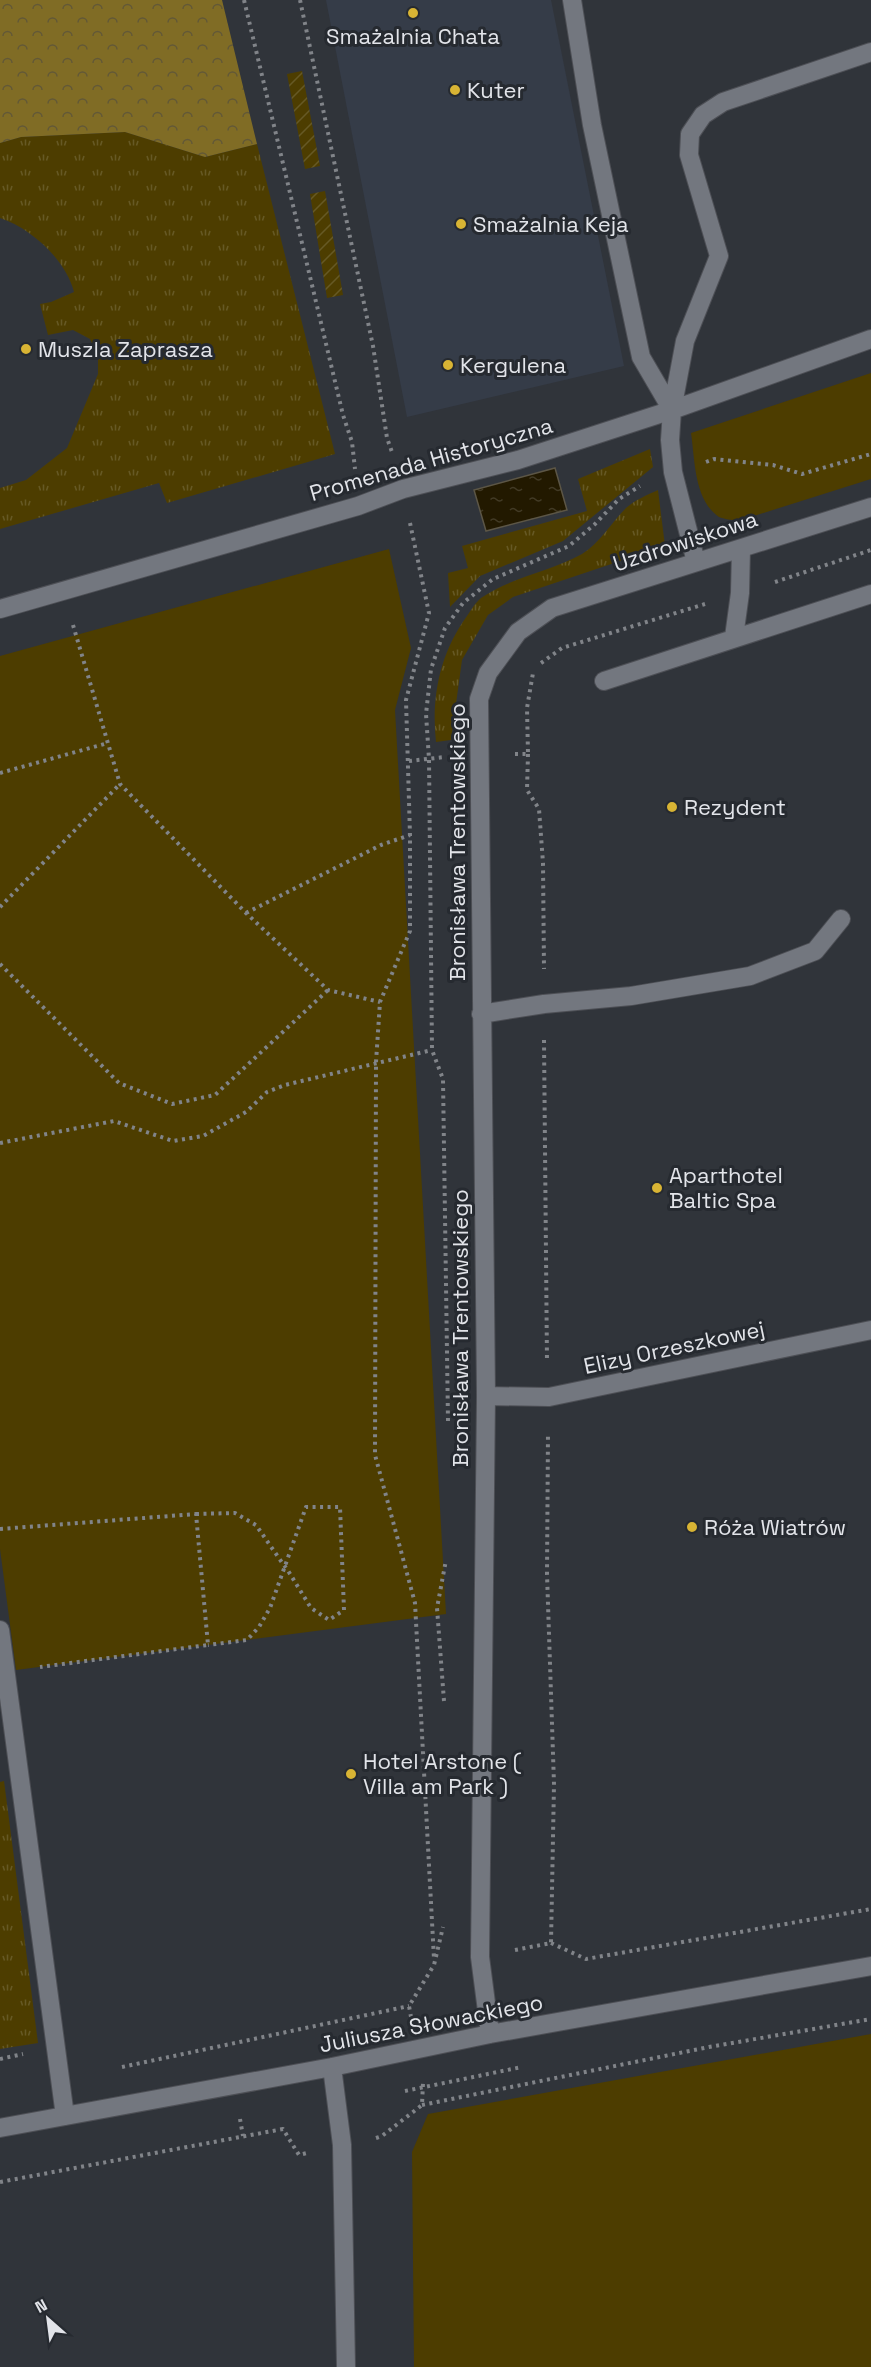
<svg xmlns="http://www.w3.org/2000/svg" width="871" height="2367" viewBox="0 0 871 2367" font-family="'Space Grotesk',sans-serif">
<style>
.built{fill:#353c48}
.grass{fill:url(#grass-tufts)}
.forest{fill:url(#forest-crowns)}
.park{fill:#4d3d00}
.garden{fill:url(#garden-furrows)}
.water{fill:url(#water-ripples);stroke:#5c5646;stroke-width:1.5}
.lines{fill:none;stroke-linecap:round;stroke-linejoin:round}
.minor-casing{stroke:#4d4f55;stroke-width:20}
.path{stroke:#818489;stroke-width:4;stroke-dasharray:3 4.5;stroke-linecap:butt}
.minor{stroke:#73777f;stroke-width:18}
.poi-dot{fill:#d8b434;stroke:#262a30;stroke-width:2}
.labels{text-anchor:middle;dominant-baseline:central;stroke-width:6;stroke-linejoin:round;paint-order:stroke}
.poi-label{font-size:22px;fill:#e2e4e9;stroke:#262a30;text-anchor:start}
.street-label{font-size:22px;fill:#e2e4e9;stroke:#262a30}
</style>
<defs>
<pattern id="grass-tufts" width="24" height="20" patternUnits="userSpaceOnUse" patternTransform="scale(1.5)"><rect width="24" height="20" fill="#4d3d00"/><path d="M3 7l-1-3M5 7V3M7 7l1-3M15 17l-1-3M17 17v-4M19 17l1-3" fill="none" stroke="#665925"/></pattern>
<pattern id="forest-crowns" width="20" height="18" patternUnits="userSpaceOnUse" patternTransform="scale(1.5)"><rect width="20" height="18" fill="#806c25"/><path d="M2 6a3 3 0 1 1 6 0M12 15a3 3 0 1 1 6 0" fill="none" stroke="#625836"/></pattern>
<pattern id="garden-furrows" width="10" height="10" patternUnits="userSpaceOnUse" patternTransform="scale(1.5)"><rect width="10" height="10" fill="#4d3d00"/><path d="M-1 1l2-2M0 10L10 0M9 11l2-2" fill="none" stroke="#665925"/></pattern>
<pattern id="water-ripples" width="26" height="14" patternUnits="userSpaceOnUse" patternTransform="scale(1.5)"><rect width="26" height="14" fill="#221900"/><path d="M2 4q2-2 4 0t4 0M15 11q2-2 4 0t4 0" fill="none" stroke="#423a25"/></pattern>
</defs>
<rect width="100%" height="100%" fill="#30343a"/>
<path class="built" d="M326 0H551L624 366 407 417Z"/>
<path class="grass" d="M125 132 205 157 257 144 335 454 167 503 159 483 0 529V488L26 480 67 448 98 374V356L90 339 73 330 48 335 40 304 51 302 74 292C66 260 31 228 0 218V143L21 137Z
M650 449 653 467 563 541 480 576 450 607 448 573 468 568 462 546 587 511 578 479Z
M658 490 665 546 513 597 488 615 462 660 451 740 436 742C431 697 440 653 467 616 471 610 476 602 481 598 511 577 550 572 582 554 600 543 611 523 626 508 635 500 647 495 658 490Z
M4 1781 38 2043 0 2049V1782Z"/>
<path class="forest" d="M0 0H222L257 144 205 157 125 132 21 137 0 143Z"/>
<path class="park" d="M871 373V479L738 521C732 520 724 519 719 517 694 500 695 460 691 433Z
M389 549 411 648 395 710 446 1614 16 1670 0 1549V656Z
M871 2034V2367H414L412 2152 428 2114Z"/>
<path class="garden" d="M302 71 320 166 305 169 287 74Z
M325 191 343 295 327 298 310 194Z"/>
<path class="water" d="M555 468 567 510 486 531 474 490Z"/>
<g class="lines">
<defs>
<path id="minor" d="M572 0 592 125 641 357 672 410
M696 562 673 472 670 440 672 410 685 341 719 256 689 155 690 134 703 115 723 102 871 52
M0 609 358 506 403 489 518 460 672 410 871 339
M734 637 740 593 741 549
M604 681 871 594
M481 1014 544 1004 631 996 750 976 815 951 841 919
M486 1396 549 1397 871 1330
M0 1630 65 2116
M490 2034 480 1957 486 1396 479 699 488 673 518 632 552 608 871 507
M332 2067 342 2145 346 2367
M0 2128 332 2067 490 2034 871 1966"/>
</defs>
<use href="#minor" class="minor-casing"/>
<path class="path" d="M244 0 343 415 352 442 355 469
M300 0 373 346 387 438 393 455
M706 462 714 459 773 465 802 474 871 454
M410 523 429 613 406 700 410 835V931L380 1002 376 1062 375 1455 415 1603 434 1959
M775 582 871 550
M73 625 120 784 246 913 328 990 380 1002
M541 663 562 648 705 604
M515 754H528L527 708 533 673
M528 754 527 790 539 809 543 863 544 969
M409 761 445 757
M0 773 108 743
M0 907 120 784
M246 913 381 845 410 835
M0 964 119 1083 172 1104 215 1095 328 990
M544 1040 547 1362
M0 1143 114 1121 173 1141 203 1136 246 1112 267 1092 285 1085 432 1050
M448 1421 443 1079 432 1050 429 759 426 714 431 669 445 628 463 603 493 579 569 546 595 524 619 499 640 486
M196 1514 235 1513 256 1525 283 1564 287 1569 311 1608 329 1620 344 1610 340 1507H306L270 1608 259 1627 247 1640 208 1645
M0 1529 196 1514 208 1645 40 1667
M444 1701 437 1608 446 1560
M551 1943 586 1959 871 1909
M515 1950 551 1943 554 1784 547 1574 548 1433
M411 2017 409 2006 434 1965 443 1927
M0 2059 23 2054
M122 2067 409 2006
M405 2091 522 2067
M422 2105 709 2047 871 2019
M240 2119 243 2136
M376 2138 382 2136 422 2105 423 2083
M0 2182 283 2129 299 2155 307 2153"/>
<use href="#minor" class="minor"/>
</g>
<g class="poi-dot">
<circle cx="413" cy="13" r="6"/>
<circle cx="455" cy="90" r="6"/>
<circle cx="461" cy="224" r="6"/>
<circle cx="26" cy="349" r="6"/>
<circle cx="448" cy="365" r="6"/>
<circle cx="672" cy="807" r="6"/>
<circle cx="657" cy="1188" r="6"/>
<circle cx="692" cy="1527" r="6"/>
<circle cx="351" cy="1774" r="6"/>
</g>
<g class="labels">
<g class="poi-label">
<text x="413" y="36" text-anchor="middle">Smażalnia Chata</text>
<text x="467" y="90">Kuter</text>
<text x="473" y="224">Smażalnia Keja</text>
<text x="38" y="349">Muszla Zaprasza</text>
<text x="460" y="365">Kergulena</text>
<text x="684" y="807">Rezydent</text>
<text x="669" y="1175">Aparthotel<tspan x="669" dy="25">Baltic Spa</tspan></text>
<text x="704" y="1527">Róża Wiatrów</text>
<text x="363" y="1761">Hotel Arstone (<tspan x="363" dy="25">Villa am Park )</tspan></text>
</g>
<g class="street-label">
<text transform="translate(431 459) rotate(-16)">Promenada Historyczna</text>
<text transform="translate(685 541) rotate(-18)">Uzdrowiskowa</text>
<text transform="translate(457 842) rotate(-90)">Bronisława Trentowskiego</text>
<text transform="translate(460 1328) rotate(-90)">Bronisława Trentowskiego</text>
<text transform="translate(674 1347) rotate(-12)">Elizy Orzeszkowej</text>
<text transform="translate(431 2023) rotate(-11)">Juliusza Słowackiego</text>
</g>
</g>
<g transform="translate(48 2319) rotate(332)" stroke="#262a30" stroke-width="4.5" paint-order="stroke">
<path d="M0-4.5L10 22L0 15L-10 22Z" fill="#e2e4e9"/>
<text y="-9" font-size="16" font-weight="bold" text-anchor="middle" fill="#e2e4e9">N</text>
</g>
</svg>
